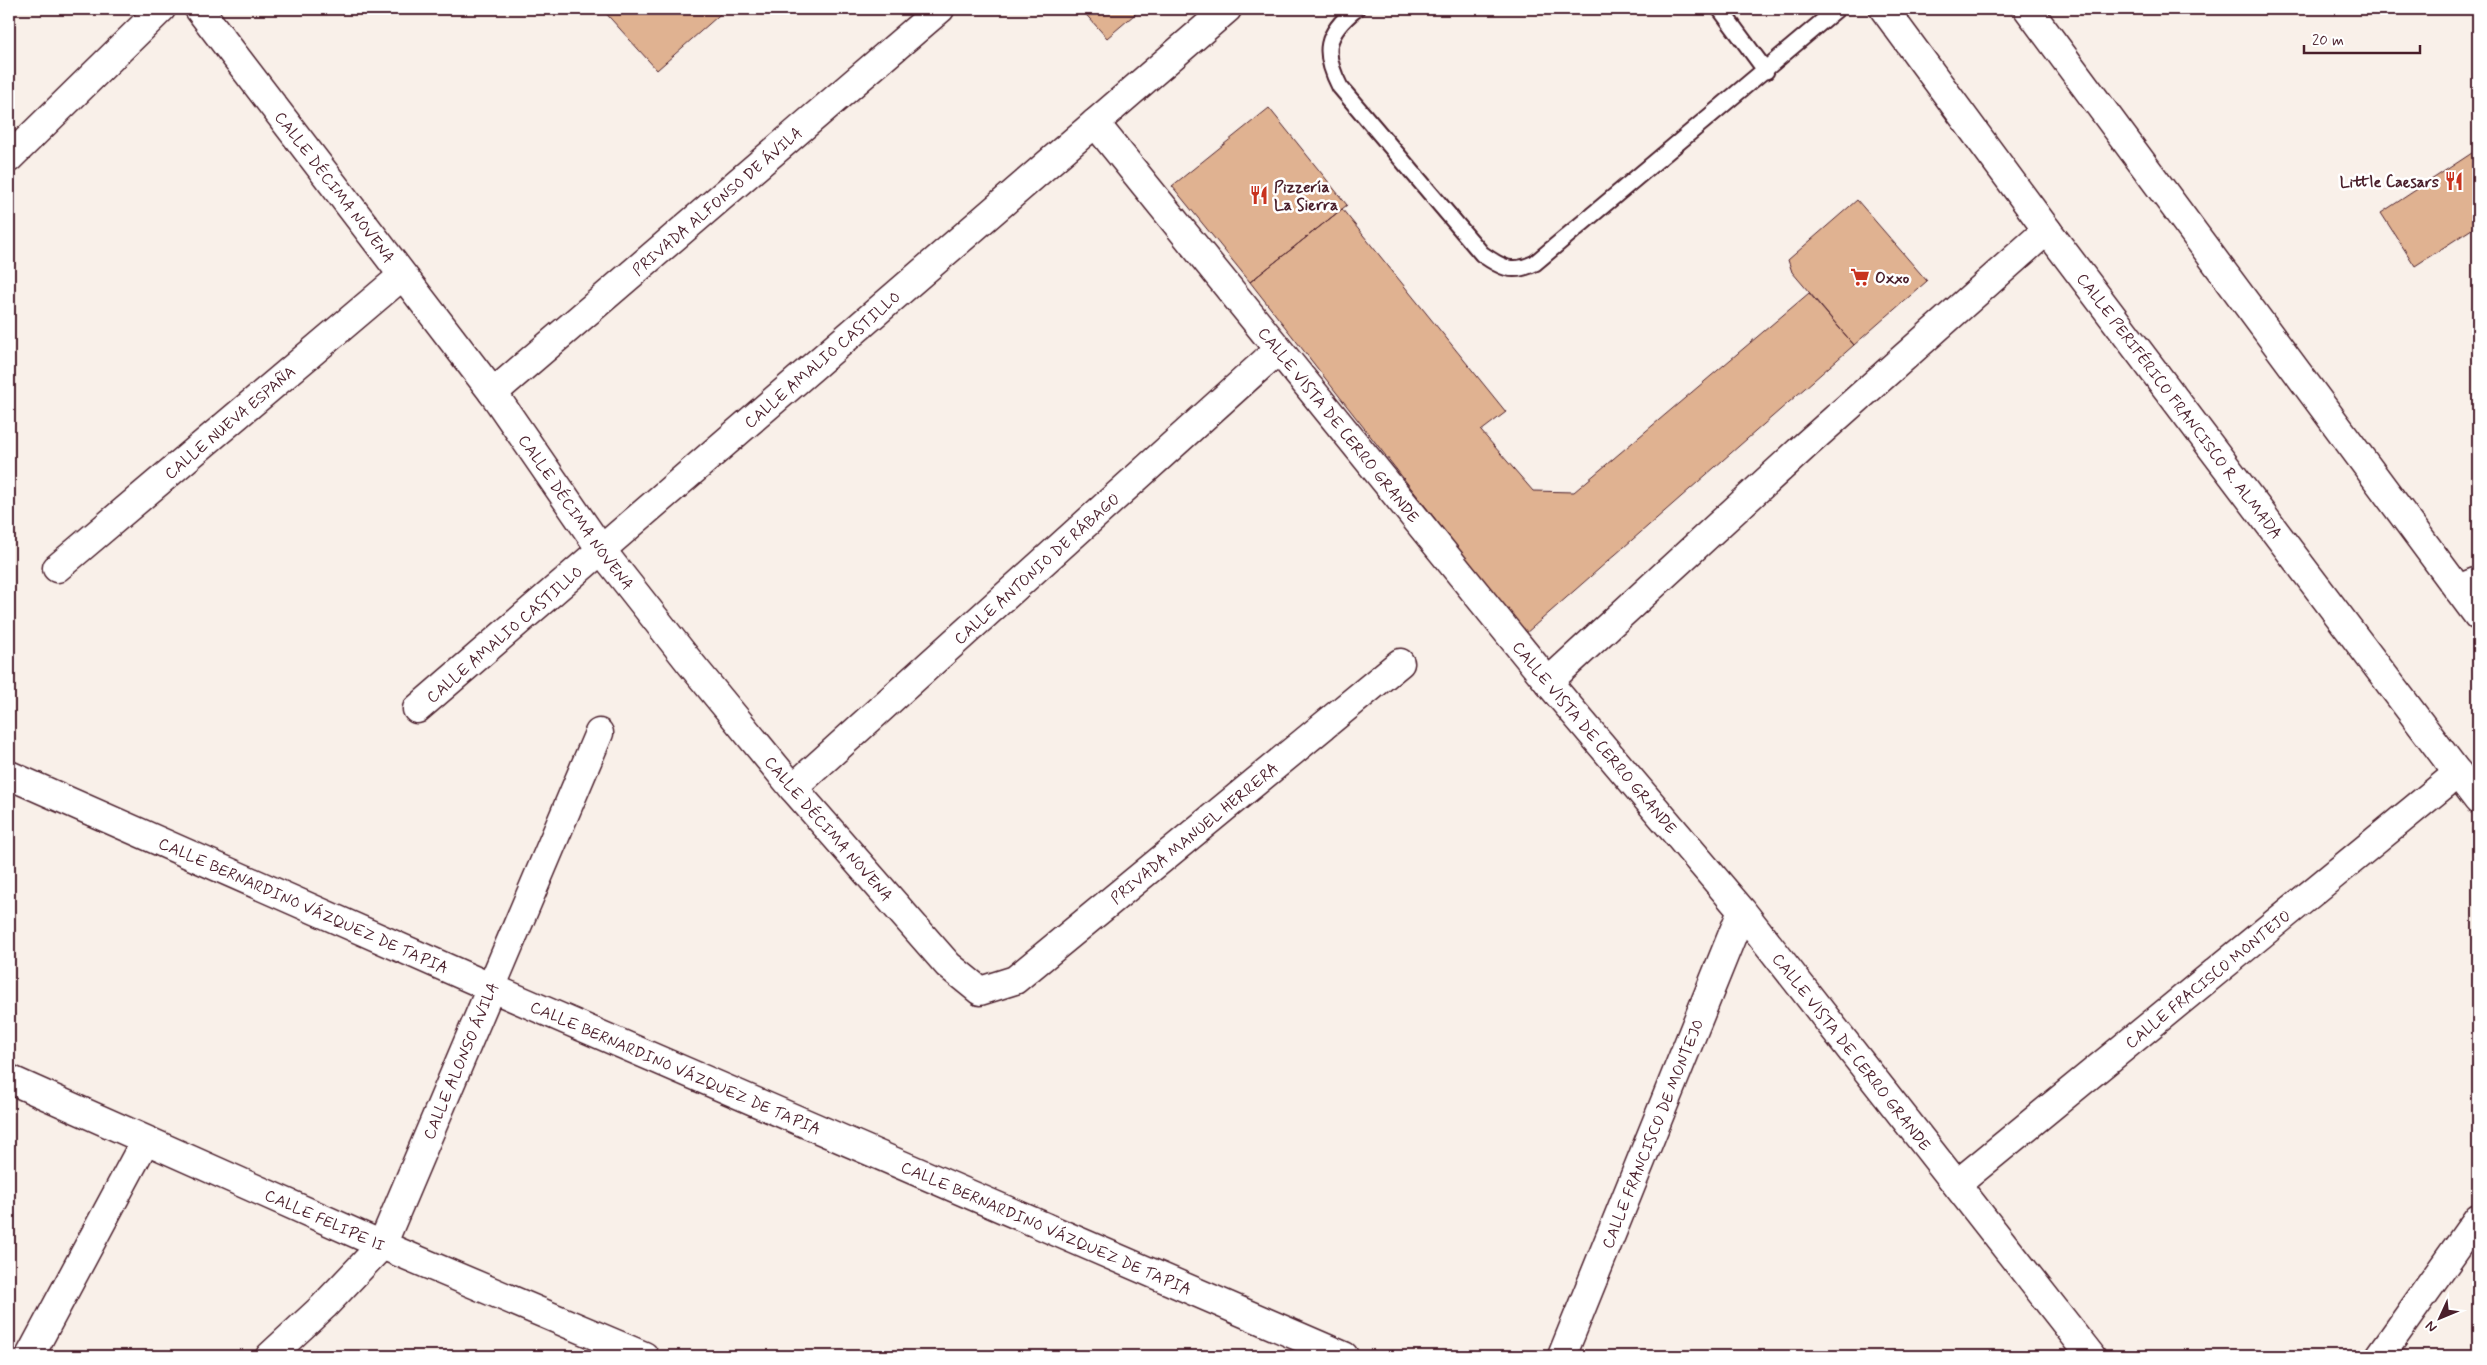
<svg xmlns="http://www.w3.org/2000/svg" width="2487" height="1365" viewBox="0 0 2487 1365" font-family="Mynerve,sans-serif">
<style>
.building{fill:#e0b291;stroke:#4a1f2b}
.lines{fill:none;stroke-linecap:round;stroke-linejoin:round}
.lane-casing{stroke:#4a1f2b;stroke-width:19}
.street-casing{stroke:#4a1f2b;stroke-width:31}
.secondary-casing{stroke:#4a1f2b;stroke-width:31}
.highway-casing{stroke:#4a1f2b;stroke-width:31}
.lane{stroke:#fff;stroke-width:15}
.street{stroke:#fff;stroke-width:28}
.secondary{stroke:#fff;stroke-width:28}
.highway{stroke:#fff;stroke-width:28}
.labels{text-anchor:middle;stroke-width:5;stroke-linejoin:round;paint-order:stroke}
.poi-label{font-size:16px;font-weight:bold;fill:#4a1f2b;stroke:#fff;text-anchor:start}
.street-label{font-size:16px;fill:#4a1f2b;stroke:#fff}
</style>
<rect width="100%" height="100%" fill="#f9f0e9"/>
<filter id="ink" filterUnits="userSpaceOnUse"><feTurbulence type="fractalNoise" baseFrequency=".02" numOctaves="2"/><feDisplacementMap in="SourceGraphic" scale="10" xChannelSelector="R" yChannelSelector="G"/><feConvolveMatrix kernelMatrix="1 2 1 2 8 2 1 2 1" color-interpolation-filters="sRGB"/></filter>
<g filter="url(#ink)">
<path class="building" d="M602 9H726L657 70Z
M1081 9H1141L1107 38Z
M1269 108 1347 205 1250 282 1172 186Z
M2478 149V225L2415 266 2381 213Z
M1857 200 1927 281 1854 345 1792 272 1788 260Z
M1342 209 1506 412 1481 431 1533 491 1574 492 1809 293 1854 345 1525 634 1250 282Z"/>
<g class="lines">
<g class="lane-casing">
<path id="lane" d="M1356 9C1325 34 1322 52 1340 87L1482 254C1502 268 1512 274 1535 263L1837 9
M1720 9 1766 71"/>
</g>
<g class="street-casing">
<g id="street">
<path id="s1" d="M199 9 493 393 602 551 691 664 793 788 948 965 980 991 1015 980 1400 663"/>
<path id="s2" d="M1095 123 1548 682 1742 911 2091 1356"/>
<path id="s3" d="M493 393 940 9"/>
<path id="s4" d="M57 568 402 276"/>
<path d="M2458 589 2478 581"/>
<path d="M1548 682 1808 443 2047 230"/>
<path id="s5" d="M417 709 1227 9"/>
<path id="s6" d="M9 775 492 988 1344 1356"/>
<path id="s7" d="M793 788 1278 350"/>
<path id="s8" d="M9 1079 382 1245 644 1356"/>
<path id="s9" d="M1957 1184 2458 773"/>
<path d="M30 1356 145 1141"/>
<path id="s10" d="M270 1356 324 1306 382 1245 599 733"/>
<path id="s11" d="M1562 1356 1742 911"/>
<path d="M2380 1356 2478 1218"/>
</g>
</g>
<g class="secondary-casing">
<path id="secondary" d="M9 158 161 9"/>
</g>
<g class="highway-casing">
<g id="highway">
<path id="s12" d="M1884 9 2047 230 2478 800"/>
<path d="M2028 9 2478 616"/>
</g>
</g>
<use href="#lane" class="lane"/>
<use href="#street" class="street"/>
<use href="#secondary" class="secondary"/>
<use href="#highway" class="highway"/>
</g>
</g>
<defs>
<g id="restaurant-bare" transform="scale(1.5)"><path d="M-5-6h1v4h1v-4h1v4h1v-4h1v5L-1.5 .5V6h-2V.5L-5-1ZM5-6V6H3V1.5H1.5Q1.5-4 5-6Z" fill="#c8321e" stroke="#fff" stroke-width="2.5" paint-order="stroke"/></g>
<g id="supermarket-bare" transform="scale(1.5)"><path d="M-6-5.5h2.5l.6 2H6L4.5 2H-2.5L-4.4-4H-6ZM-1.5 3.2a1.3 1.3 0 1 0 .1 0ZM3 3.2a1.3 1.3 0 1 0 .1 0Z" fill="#c8321e" stroke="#fff" stroke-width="2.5" paint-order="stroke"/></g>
</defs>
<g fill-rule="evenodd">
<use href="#restaurant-bare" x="2454" y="181"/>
<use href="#restaurant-bare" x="1259" y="195"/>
<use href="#supermarket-bare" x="1860" y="277"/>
</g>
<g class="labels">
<g class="poi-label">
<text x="2439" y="187" text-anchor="end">Little Caesars</text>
<text x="1274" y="192">Pizzería<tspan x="1274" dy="18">La Sierra</tspan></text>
<text x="1875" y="283">Oxxo</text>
</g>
<g class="street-label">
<text dy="6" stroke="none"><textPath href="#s1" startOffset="224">CALLE DÉCIMA NOVENA</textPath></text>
<text dy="6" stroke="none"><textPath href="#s3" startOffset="295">PRIVADA ALFONSO DE ÁVILA</textPath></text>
<text dy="6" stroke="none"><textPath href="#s5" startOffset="535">CALLE AMALIO CASTILLO</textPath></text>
<text dy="6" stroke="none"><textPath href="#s12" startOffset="495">CALLE PERIFÉRICO FRANCISCO R. ALMADA</textPath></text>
<text dy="6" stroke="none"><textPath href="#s4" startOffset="226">CALLE NUEVA ESPAÑA</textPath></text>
<text dy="6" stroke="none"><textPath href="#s2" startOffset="388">CALLE VISTA DE CERRO GRANDE</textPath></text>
<text dy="6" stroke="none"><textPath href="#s1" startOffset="629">CALLE DÉCIMA NOVENA</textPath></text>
<text dy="6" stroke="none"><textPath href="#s7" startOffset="328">CALLE ANTONIO DE RÁBAGO</textPath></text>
<text dy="6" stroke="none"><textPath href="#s5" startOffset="115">CALLE AMALIO CASTILLO</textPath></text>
<text dy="6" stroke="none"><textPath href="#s2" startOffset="792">CALLE VISTA DE CERRO GRANDE</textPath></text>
<text dy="6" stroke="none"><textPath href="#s1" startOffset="1034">CALLE DÉCIMA NOVENA</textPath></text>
<text dy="6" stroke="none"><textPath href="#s1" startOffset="1525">PRIVADA MANUEL HERRERA</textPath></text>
<text dy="6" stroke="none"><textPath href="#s6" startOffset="322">CALLE BERNARDINO VÁZQUEZ DE TAPIA</textPath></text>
<text dy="6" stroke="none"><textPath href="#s9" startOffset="324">CALLE FRACISCO MONTEJO</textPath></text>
<text dy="6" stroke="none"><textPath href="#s2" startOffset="1198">CALLE VISTA DE CERRO GRANDE</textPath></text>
<text dy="6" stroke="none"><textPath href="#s10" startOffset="358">CALLE ALONSO ÁVILA</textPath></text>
<text dy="6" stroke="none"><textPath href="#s6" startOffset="728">CALLE BERNARDINO VÁZQUEZ DE TAPIA</textPath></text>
<text dy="6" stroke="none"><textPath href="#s11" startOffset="240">CALLE FRANCISCO DE MONTEJO</textPath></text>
<text dy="6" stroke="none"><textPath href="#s8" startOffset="346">CALLE FELIPE II</textPath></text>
<text dy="6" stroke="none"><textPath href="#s6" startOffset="1132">CALLE BERNARDINO VÁZQUEZ DE TAPIA</textPath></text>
</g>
</g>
<rect width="2487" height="1365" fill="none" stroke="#fff" stroke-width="30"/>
<rect x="15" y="15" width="2457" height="1335" fill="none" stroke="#4a1f2b" stroke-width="2" filter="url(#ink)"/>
<g transform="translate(2440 1318) rotate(226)" stroke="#ffffff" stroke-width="4" paint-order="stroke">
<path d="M0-4L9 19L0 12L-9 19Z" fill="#4a1f2b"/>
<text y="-8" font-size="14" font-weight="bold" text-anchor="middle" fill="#4a1f2b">N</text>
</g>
<path d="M2304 45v8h116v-8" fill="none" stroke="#4a1f2b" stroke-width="2.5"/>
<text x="2312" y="45" font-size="15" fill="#4a1f2b" stroke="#ffffff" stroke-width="4" paint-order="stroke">20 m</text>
</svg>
